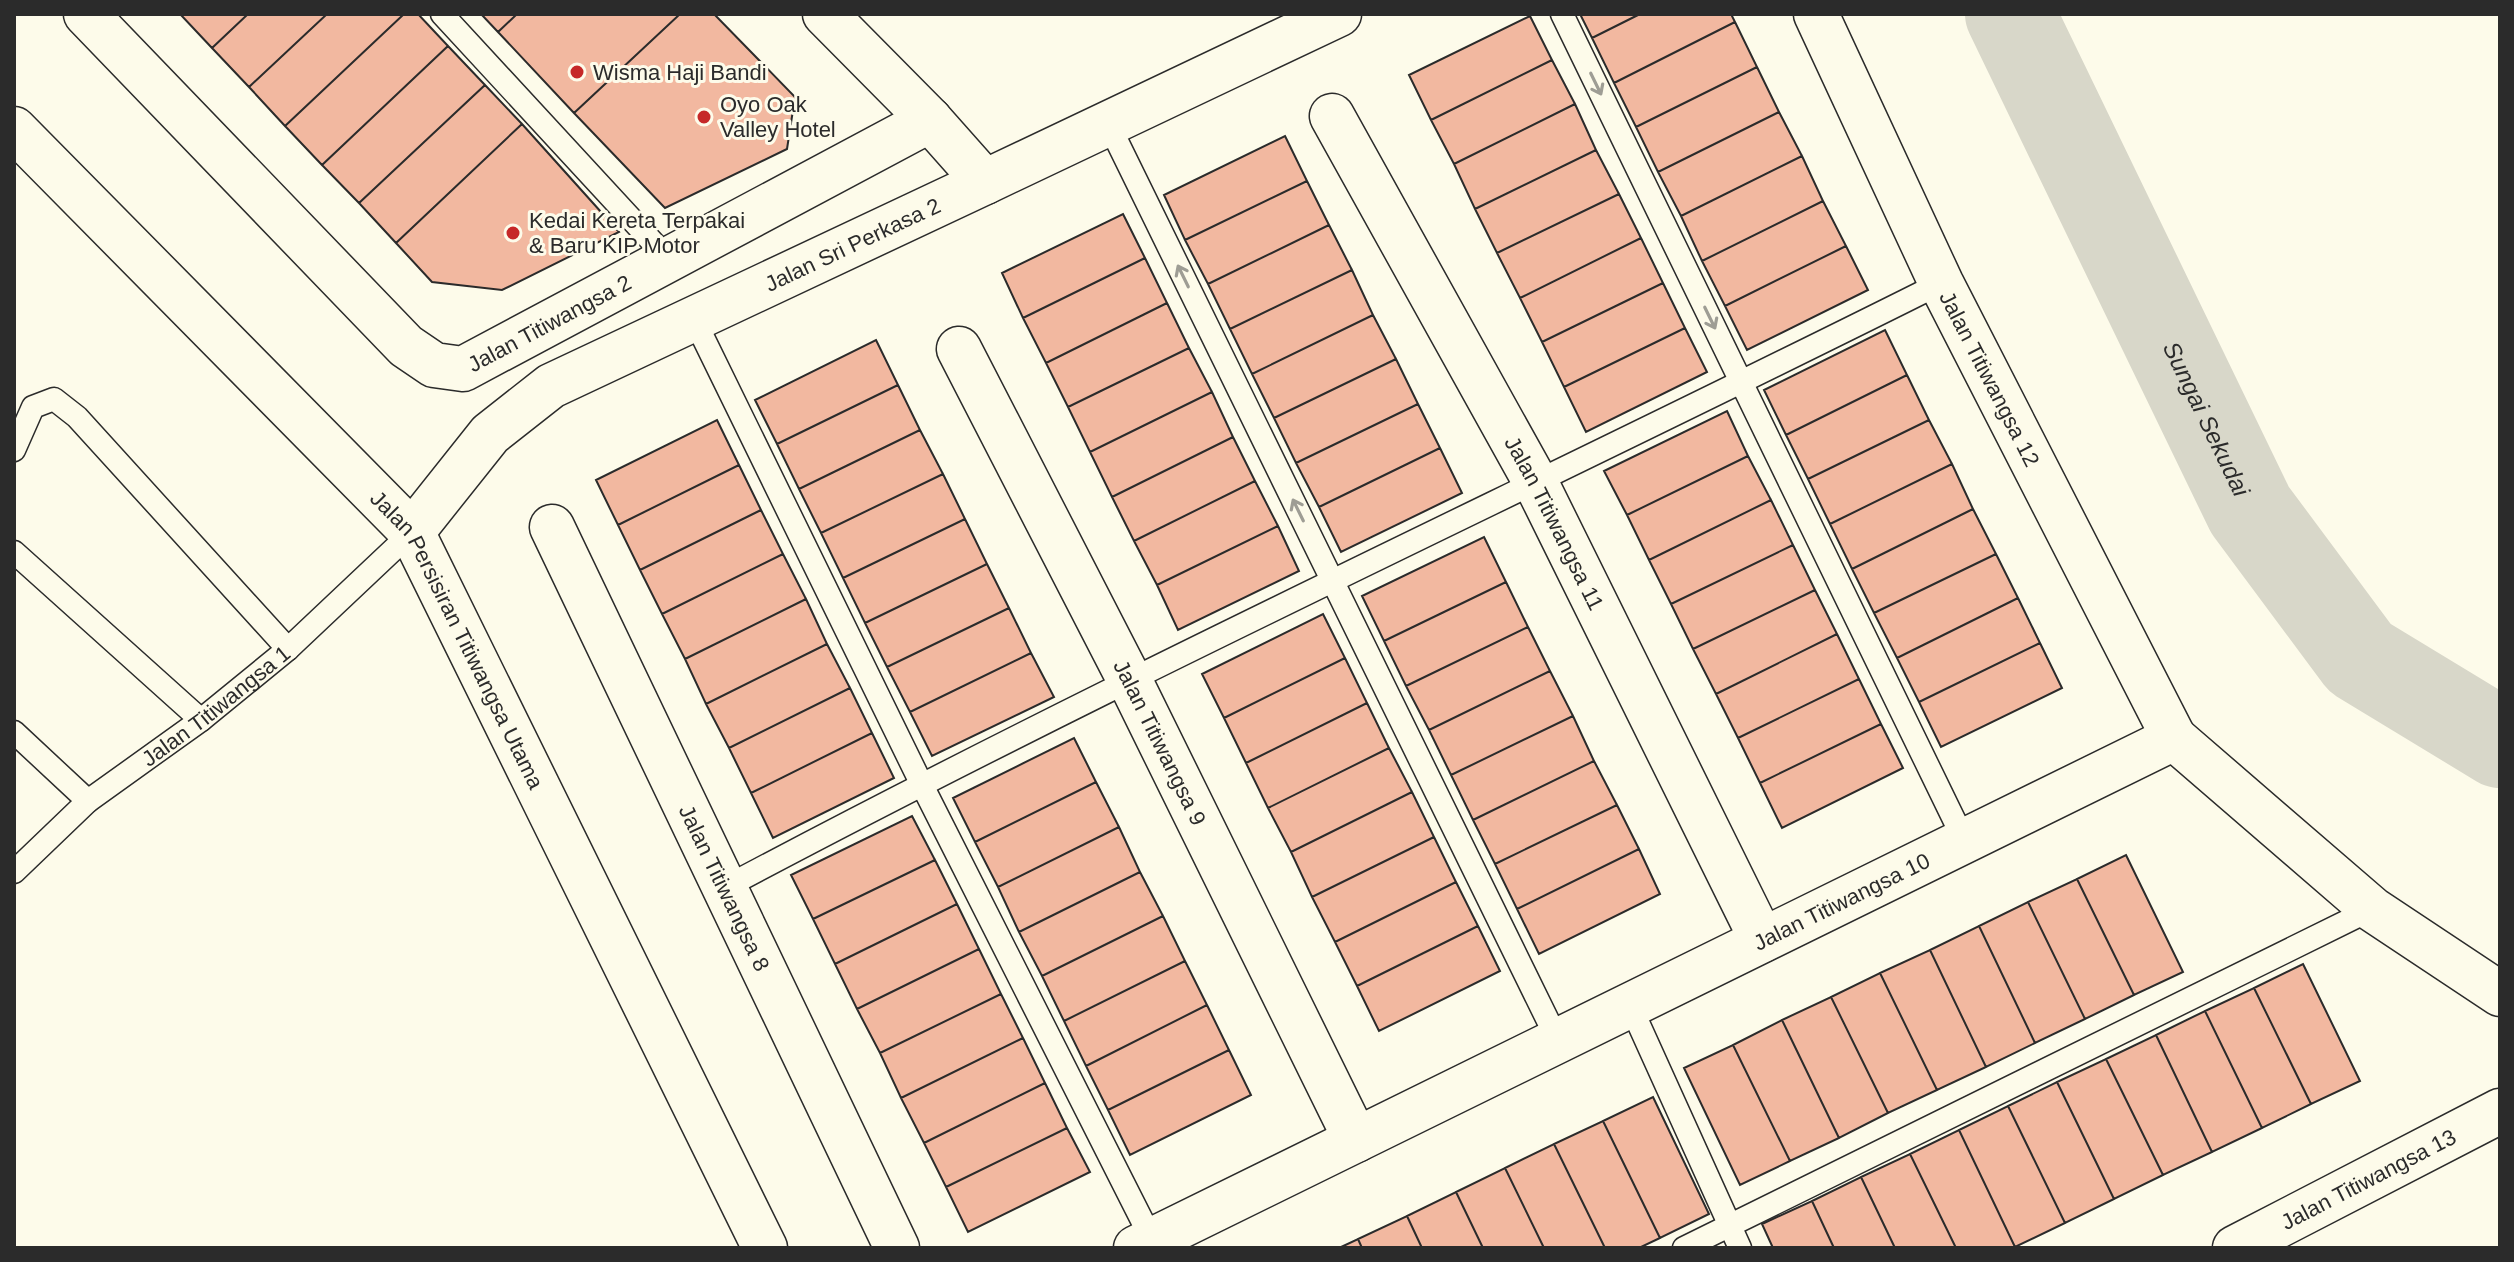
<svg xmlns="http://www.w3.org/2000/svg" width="2514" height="1262" viewBox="0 0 2514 1262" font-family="Helvetica,sans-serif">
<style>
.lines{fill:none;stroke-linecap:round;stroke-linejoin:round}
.river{stroke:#d8d7c9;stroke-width:90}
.building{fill:#f2b8a0;stroke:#2b2b2b;stroke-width:2}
.service-casing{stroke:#2b2b2b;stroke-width:25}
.minor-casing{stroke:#2b2b2b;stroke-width:47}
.tertiary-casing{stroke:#2b2b2b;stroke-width:47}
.service{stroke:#fdfbea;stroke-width:22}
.minor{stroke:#fdfbea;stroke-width:44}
.tertiary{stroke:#fdfbea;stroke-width:44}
.oneway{stroke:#9e9d94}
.poi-dot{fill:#c62828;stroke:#fdfbea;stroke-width:3}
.labels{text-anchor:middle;stroke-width:6;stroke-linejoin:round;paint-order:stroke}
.poi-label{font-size:22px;fill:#2b2b2b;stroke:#fdfbea;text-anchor:start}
.street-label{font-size:22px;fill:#2b2b2b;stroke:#fdfbea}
.water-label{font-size:24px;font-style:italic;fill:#2b2b2b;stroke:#fdfbea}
</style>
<rect width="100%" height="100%" fill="#fdfbea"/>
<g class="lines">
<path class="river" id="s1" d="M2010 14 2250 510 2360 658 2500 743"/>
</g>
<path class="building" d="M180 14H248L212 48Z
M248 14H327L249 87 212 48Z
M327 14H404L285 126 249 87Z
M404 14H418L448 46 322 165 285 126Z
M481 14H517L498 32Z
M517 14H680L574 113 498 32Z
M680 14H714L795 97 787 149 665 208 574 113Z
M1580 14H1640L1592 38Z
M1640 14H1731L1735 22 1614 83 1592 38Z
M1530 16 1552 60 1431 120 1409 75Z
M1735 22 1757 67 1636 127 1614 83Z
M448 46 485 85 359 203 322 165Z
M1552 60 1575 104 1454 164 1431 120Z
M1757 67 1779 112 1658 172 1636 127Z
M485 85 522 124 396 243 359 203Z
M1575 104 1596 150 1475 209 1454 164Z
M1779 112 1802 156 1681 216 1658 172Z
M522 124 619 232 502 290 432 282 396 243Z
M1285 136 1307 181 1185 240 1164 195Z
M1596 150 1619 194 1497 253 1475 209Z
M1802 156 1823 201 1702 261 1681 216Z
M1307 181 1329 225 1208 284 1185 240Z
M1619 194 1641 238 1520 298 1497 253Z
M1823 201 1846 246 1725 306 1702 261Z
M1123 214 1145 258 1023 318 1002 273Z
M1329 225 1352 270 1230 329 1208 284Z
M1641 238 1663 283 1542 342 1520 298Z
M1846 246 1868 290 1747 350 1725 306Z
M1145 258 1167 303 1046 363 1023 318Z
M1352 270 1373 315 1252 374 1230 329Z
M1663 283 1685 328 1564 387 1542 342Z
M1167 303 1189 348 1068 407 1046 363Z
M1373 315 1396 359 1274 418 1252 374Z
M1685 328 1707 372 1586 432 1564 387Z
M1885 330 1907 375 1786 435 1764 390Z
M876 340 898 385 777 444 755 400Z
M1189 348 1212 392 1090 452 1068 407Z
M1396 359 1418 404 1296 463 1274 418Z
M1907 375 1929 420 1808 479 1786 435Z
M898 385 920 430 799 489 777 444Z
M1212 392 1233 437 1112 497 1090 452Z
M1418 404 1440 448 1319 507 1296 463Z
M1727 411 1748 456 1627 515 1604 471Z
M717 420 739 465 618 525 596 480Z
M1929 420 1952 464 1830 524 1808 479Z
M920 430 943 474 821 533 799 489Z
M1233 437 1255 481 1134 541 1112 497Z
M1440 448 1462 493 1341 552 1319 507Z
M1748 456 1771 500 1649 560 1627 515Z
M1952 464 1973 509 1852 569 1830 524Z
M739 465 761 510 640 570 618 525Z
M943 474 965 519 843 578 821 533Z
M1255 481 1278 526 1157 585 1134 541Z
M1771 500 1793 545 1671 604 1649 560Z
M1973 509 1996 554 1874 613 1852 569Z
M761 510 783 554 662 614 640 570Z
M965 519 987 564 865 623 843 578Z
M1278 526 1299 571 1178 630 1157 585Z
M1484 537 1506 582 1384 641 1362 596Z
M1793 545 1815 590 1693 649 1671 604Z
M783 554 806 599 685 659 662 614Z
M1996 554 2018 598 1897 658 1874 613Z
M987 564 1009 608 887 667 865 623Z
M1506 582 1528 627 1406 686 1384 641Z
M1815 590 1837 634 1716 694 1693 649Z
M2018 598 2040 643 1919 702 1897 658Z
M806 599 827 644 706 704 685 659Z
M1009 608 1031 653 910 712 887 667Z
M1323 614 1345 658 1224 718 1202 674Z
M1528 627 1550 671 1429 730 1406 686Z
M1837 634 1859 679 1738 738 1716 694Z
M2040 643 2062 688 1941 747 1919 702Z
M827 644 850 688 729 748 706 704Z
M1031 653 1054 697 932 756 910 712Z
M1345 658 1367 703 1246 763 1224 718Z
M1550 671 1573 716 1451 775 1429 730Z
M1859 679 1881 724 1760 783 1738 738Z
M850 688 872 733 751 793 729 748Z
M1367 703 1389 748 1268 808 1246 763Z
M1573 716 1594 761 1473 820 1451 775Z
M1881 724 1903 768 1782 828 1760 783Z
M872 733 894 778 773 838 751 793Z
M1074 738 1096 782 975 842 953 798Z
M1389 748 1412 792 1291 852 1268 808Z
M1594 761 1617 805 1495 864 1473 820Z
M1096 782 1119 827 998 887 975 842Z
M1412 792 1434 837 1312 897 1291 852Z
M1617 805 1639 849 1517 909 1495 864Z
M912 816 935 860 813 919 791 875Z
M1119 827 1140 872 1019 932 998 887Z
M1434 837 1456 882 1335 942 1312 897Z
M1639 849 1660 894 1539 954 1517 909Z
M2126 855 2183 972 2134 995 2077 879Z
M935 860 957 904 835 964 813 919Z
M1140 872 1163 916 1042 976 1019 932Z
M2077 879 2134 995 2085 1019 2028 902Z
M1456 882 1478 926 1357 986 1335 942Z
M2028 902 2085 1019 2035 1043 1979 926Z
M957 904 979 949 857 1009 835 964Z
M1163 916 1185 961 1064 1021 1042 976Z
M1478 926 1500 971 1379 1031 1357 986Z
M1979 926 2035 1043 1986 1067 1930 950Z
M979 949 1001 994 880 1053 857 1009Z
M1930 950 1986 1067 1937 1090 1880 973Z
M1185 961 1207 1005 1086 1066 1064 1021Z
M2303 964 2360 1081 2311 1104 2254 988Z
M1880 973 1937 1090 1888 1113 1831 997Z
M2254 988 2311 1104 2262 1128 2205 1011Z
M1001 994 1023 1038 901 1098 880 1053Z
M1831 997 1888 1113 1839 1138 1782 1020Z
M1207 1005 1229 1050 1108 1110 1086 1066Z
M2205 1011 2262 1128 2212 1152 2156 1035Z
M1782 1020 1839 1138 1790 1161 1733 1045Z
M2156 1035 2212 1152 2163 1175 2106 1059Z
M1023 1038 1045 1083 924 1143 901 1098Z
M1733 1045 1790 1161 1740 1185 1684 1068Z
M1229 1050 1251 1095 1130 1155 1108 1110Z
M2106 1059 2163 1175 2114 1199 2057 1082Z
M2057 1082 2114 1199 2065 1223 2008 1106Z
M1045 1083 1067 1128 946 1187 924 1143Z
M1653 1097 1709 1214 1660 1238 1603 1121Z
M2008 1106 2065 1223 2015 1247 1959 1130Z
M1603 1121 1660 1238 1639 1248H1605L1554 1144Z
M1067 1128 1090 1172 968 1232 946 1187Z
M1959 1130 2015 1247 1956 1248 1910 1154Z
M1554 1144 1605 1248H1544L1505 1168Z
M1910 1154 1956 1248H1895L1861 1177Z
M1505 1168 1544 1248H1483L1456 1192Z
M1861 1177 1895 1248H1834L1812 1201Z
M1456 1192 1483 1248H1422L1407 1216Z
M1812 1201 1834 1248H1773L1762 1224Z
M1407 1216 1422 1248H1362L1358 1239Z
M1358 1239 1362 1248H1339Z"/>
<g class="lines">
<g class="service-casing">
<g id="service">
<path d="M442 14 670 261"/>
<path d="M1562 14 1964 840"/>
<path d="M1108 123 1557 1039"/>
<path d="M694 319 921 783 1152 1240"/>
<path d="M14 450 33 407 54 399 77 417 288 649"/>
<path d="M14 552 201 720"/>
<path d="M14 732 88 801"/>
<path id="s2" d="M14 872 88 801 201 720 288 649 412 532"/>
<path d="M724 888C1124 675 1536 486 1941 283"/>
<path d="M1630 1005 1740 1248"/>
<path d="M1684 1248 2372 909"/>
</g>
</g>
<g class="minor-casing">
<g id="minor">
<path id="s3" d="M86 14 406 346 434 365 463 369 930 120"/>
<path id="s4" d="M1816 14 1941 283 2174 738"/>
<path id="s5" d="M1332 116 1536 483 1762 940"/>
<path id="s6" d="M14 129 412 532 765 1248"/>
<path id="s7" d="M959 349 1129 679 1356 1140"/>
<path id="s8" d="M552 527 897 1248"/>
<path id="s9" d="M412 532 490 434 551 386 985 182"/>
<path id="s10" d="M1136 1248 2174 738 2372 909 2500 994"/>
<path id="s11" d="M2235 1248 2500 1111"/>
</g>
</g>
<g class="tertiary-casing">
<path id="tertiary" d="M825 14 930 120 985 182 1339 14"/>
</g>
<use href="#service" class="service"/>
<use href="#minor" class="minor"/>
<use href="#tertiary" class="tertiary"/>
</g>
<defs><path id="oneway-shaft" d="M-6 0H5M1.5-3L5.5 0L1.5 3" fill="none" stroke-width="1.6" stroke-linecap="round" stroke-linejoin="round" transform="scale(2)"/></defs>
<g class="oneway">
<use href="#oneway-shaft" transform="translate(1596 84) rotate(64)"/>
<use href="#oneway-shaft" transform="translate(1183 276) rotate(-116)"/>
<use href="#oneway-shaft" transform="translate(1710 318) rotate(64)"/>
<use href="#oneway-shaft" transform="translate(1298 510) rotate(-116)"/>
</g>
<g class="poi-dot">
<circle cx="577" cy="72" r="8"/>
<circle cx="704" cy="117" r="8"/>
<circle cx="513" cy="233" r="8"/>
</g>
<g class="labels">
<g class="poi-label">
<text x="593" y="80">Wisma Haji Bandi</text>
<text x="720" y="112">Oyo Oak<tspan x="720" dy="25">Valley Hotel</tspan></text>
<text x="529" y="228">Kedai Kereta Terpakai<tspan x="529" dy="25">&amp; Baru KIP Motor</tspan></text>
</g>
<g class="street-label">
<text dy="8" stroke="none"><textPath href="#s9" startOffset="536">Jalan Sri Perkasa 2</textPath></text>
<text dy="8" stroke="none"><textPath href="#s3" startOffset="622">Jalan Titiwangsa 2</textPath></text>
<text dy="8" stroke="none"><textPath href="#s4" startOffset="404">Jalan Titiwangsa 12</textPath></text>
<text dy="8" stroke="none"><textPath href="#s5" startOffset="464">Jalan Titiwangsa 11</textPath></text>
<text dy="8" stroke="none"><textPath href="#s6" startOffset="682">Jalan Persisiran Titiwangsa Utama</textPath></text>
<text dy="8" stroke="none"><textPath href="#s2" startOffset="262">Jalan Titiwangsa 1</textPath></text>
<text dy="8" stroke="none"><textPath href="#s7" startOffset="442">Jalan Titiwangsa 9</textPath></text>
<text dy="8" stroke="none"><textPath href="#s8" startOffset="400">Jalan Titiwangsa 8</textPath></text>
<text dy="8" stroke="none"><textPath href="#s10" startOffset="786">Jalan Titiwangsa 10</textPath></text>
<text dy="8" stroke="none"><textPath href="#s11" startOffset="150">Jalan Titiwangsa 13</textPath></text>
</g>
<g class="water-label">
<text dy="8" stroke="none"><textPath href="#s1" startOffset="450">Sungai Sekudai</textPath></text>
</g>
</g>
<rect width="2514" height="1262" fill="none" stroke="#2b2b2b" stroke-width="32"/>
</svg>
